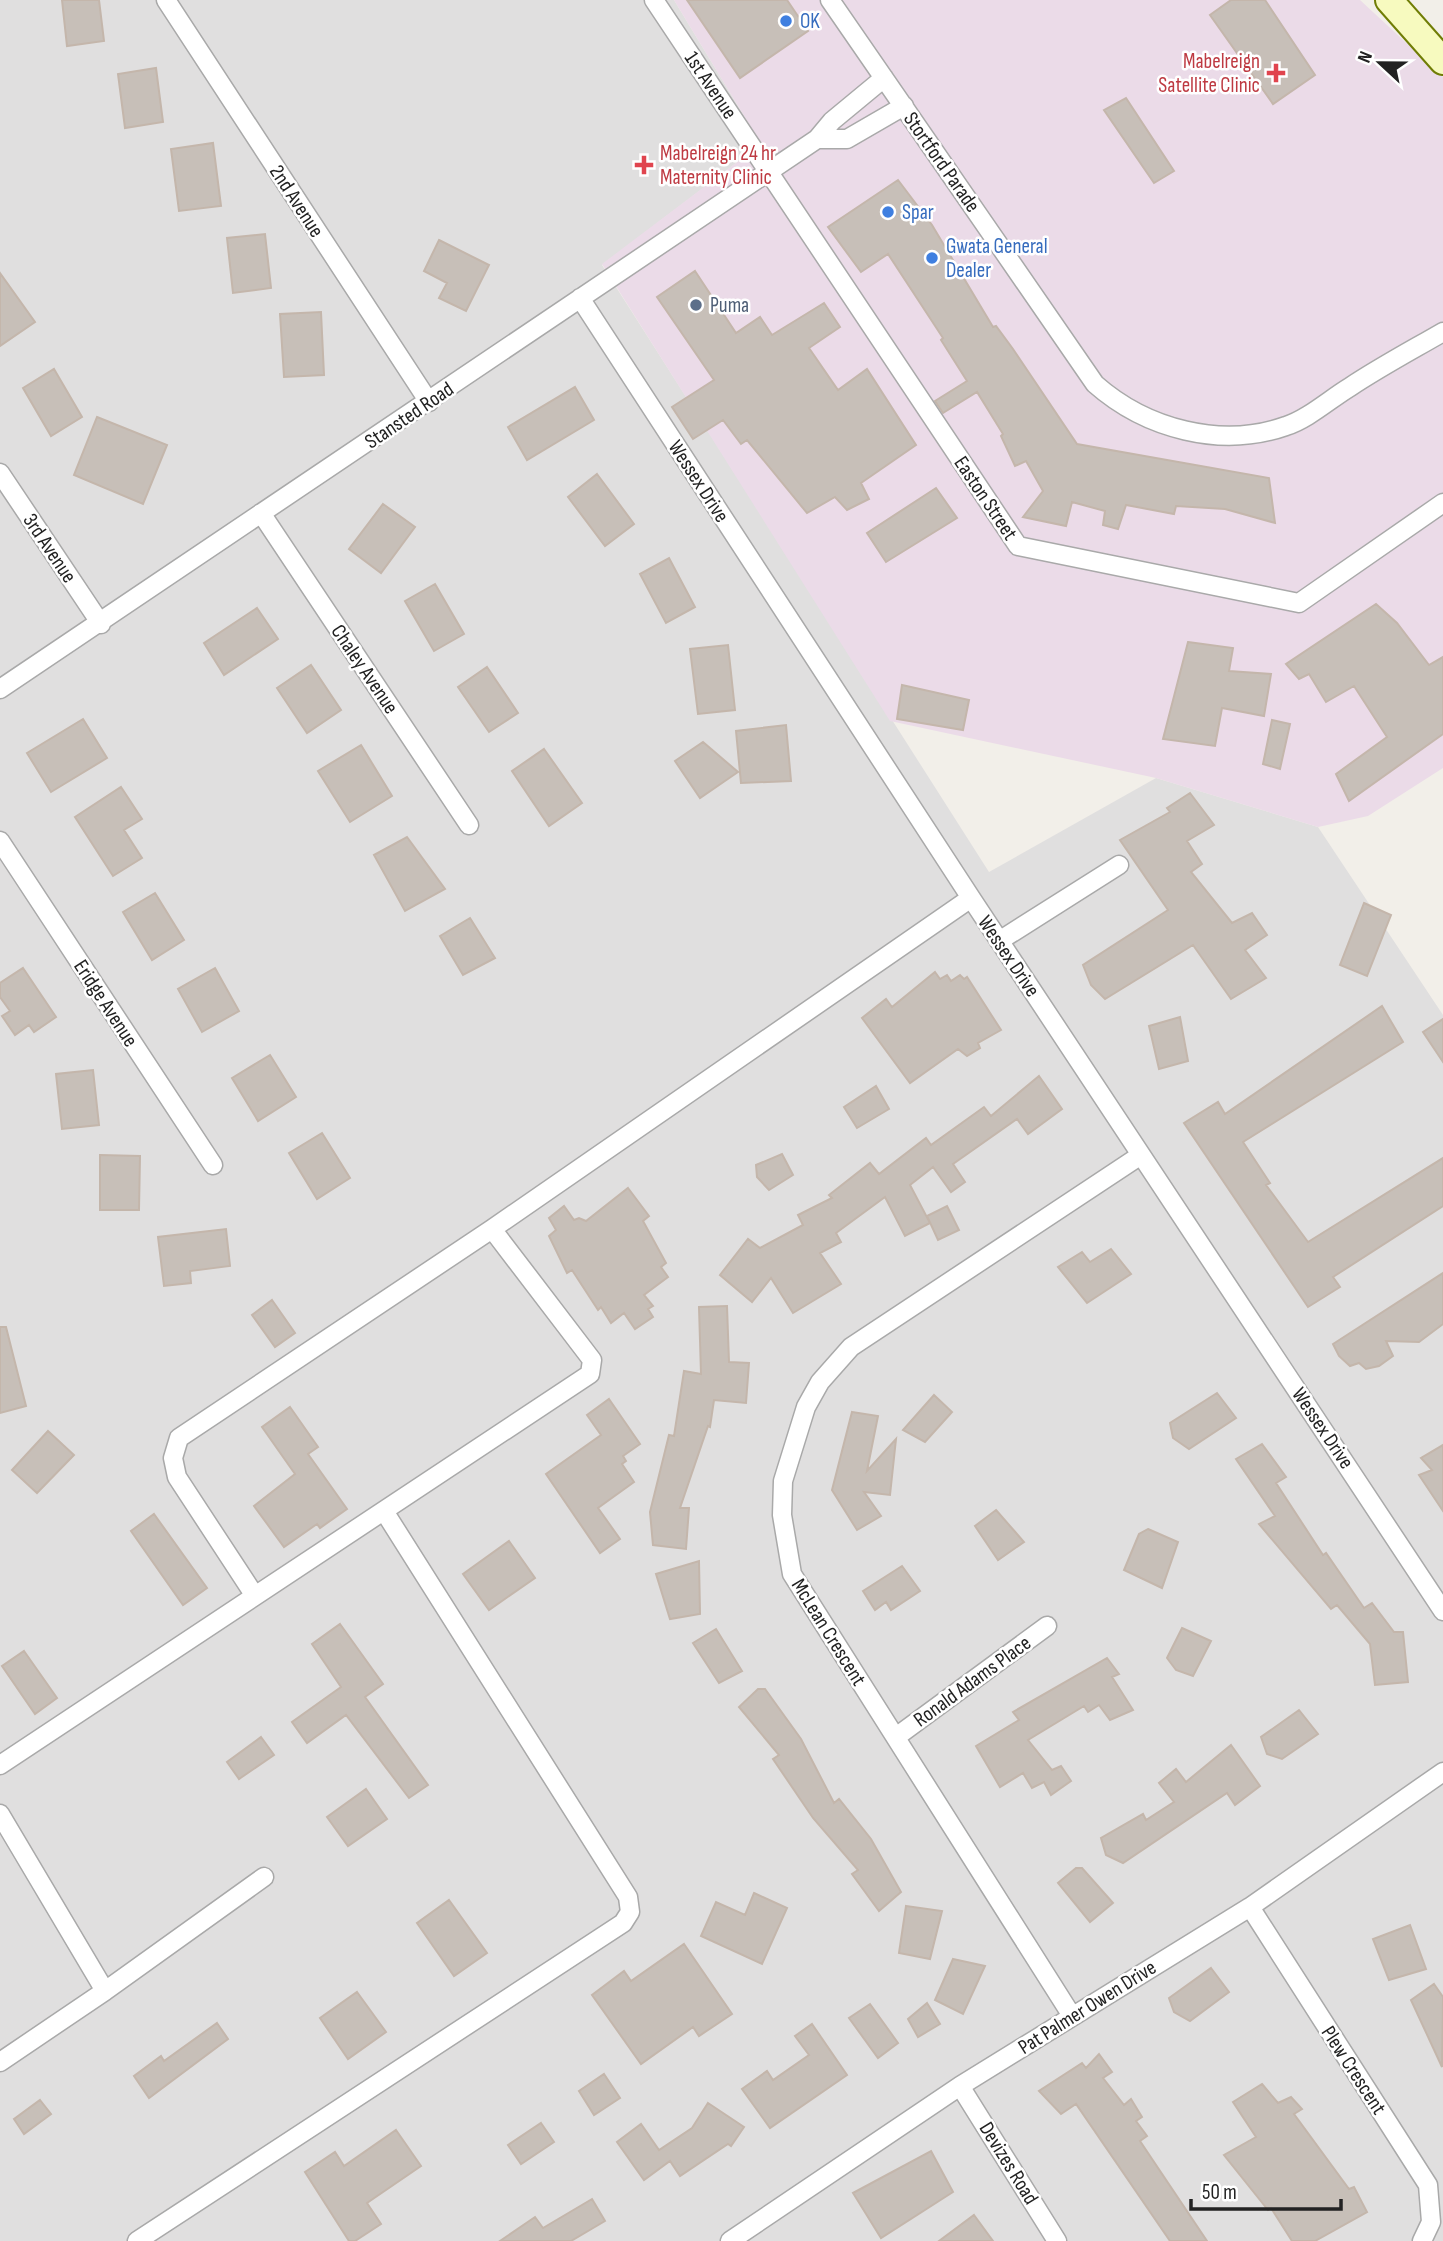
<svg xmlns="http://www.w3.org/2000/svg" width="1443" height="2241" viewBox="0 0 1443 2241" font-family="'Sofia Sans Condensed',sans-serif">
<style>
.residential{fill:#e0dfdf}
.industrial{fill:#ebdbe8}
.building{fill:#c7bfb8;stroke:#c4b6ab;stroke-width:2}
.lines{fill:none;stroke-linecap:round;stroke-linejoin:round}
.street-casing{stroke:#a9a9a9;stroke-width:21}
.secondary-casing{stroke:#707d05;stroke-width:30}
.street{stroke:#fff;stroke-width:18}
.secondary{stroke:#f7fabf;stroke-width:26}
.shop-dot{fill:#3f7fe0;stroke:#fff;stroke-width:2.5}
.health-dot{fill:#e0444e;stroke:#fff;stroke-width:2.5}
.service-dot{fill:#5c6f8a;stroke:#fff;stroke-width:2.5}
.labels{text-anchor:middle;stroke-width:5;stroke-linejoin:round;paint-order:stroke}
.shop-label{font-size:21px;fill:#366cbe;stroke:#fff;text-anchor:start}
.health-label{font-size:21px;fill:#be3a42;stroke:#fff;text-anchor:end}
.street-label{font-size:21px;fill:#222;stroke:#fff}
.service-label{font-size:21px;fill:#4e5e75;stroke:#fff;text-anchor:start}
</style>
<rect width="100%" height="100%" fill="#f2efe9"/>
<path class="residential" d="M0 0H674L761 144 602 265 989 872 1156 778 1318 827 1443 1015V2241H0Z"/>
<path class="industrial" d="M674 0H1360L1443 77V768L1368 816 1318 827 1156 778 890 721 602 264 761 144Z"/>
<path class="building" d="M62 0H99L104 41 67 46Z
M687 0H787L808 31 740 78Z
M1231 0H1265L1315 75 1273 104 1210 15Z
M156 68 163 122 125 128 118 74Z
M1126 98 1174 171 1154 183 1104 110Z
M213 143 221 206 179 211 171 149Z
M898 180 932 225 993 327 996 326 1013 349 1077 444 1269 478 1275 523 1225 509 1176 506 1174 514 1126 505 1118 529 1103 525 1105 511 1072 502 1066 526 1023 517 1043 491 1026 461 1015 466 1001 436 1003 434 977 392 943 413 935 401 967 381 941 340 943 338 888 254 861 272 828 227Z
M265 234 271 288 233 293 227 238Z
M439 240 489 265 466 311 439 298 447 283 424 271Z
M695 271 736 333 760 317 772 335 824 303 840 327 809 348 838 390 867 369 916 445 861 483 869 499 847 510 835 497 807 513 747 440 741 444 723 420 693 439 672 407 714 380 657 297Z
M0 273 35 322 0 346Z
M321 312 324 375 284 377 280 314Z
M54 369 82 417 51 436 23 388Z
M575 387 594 420 527 460 508 427Z
M97 417 167 445 143 504 74 475Z
M597 474 634 524 605 546 568 497Z
M936 488 957 518 886 562 867 533Z
M383 504 415 527 381 573 349 549Z
M669 558 695 607 666 623 640 574Z
M435 584 464 634 434 651 405 601Z
M1376 604 1397 623 1429 665 1443 657V734L1349 801 1336 774 1387 737 1354 686 1326 702 1309 674 1299 679 1286 664Z
M257 608 278 639 224 675 204 643Z
M1188 642 1233 648 1229 671 1271 674 1264 716 1222 708 1215 746 1163 739Z
M728 645 735 710 698 714 690 649Z
M311 665 341 710 307 733 277 688Z
M487 667 518 713 489 732 458 687Z
M902 685 969 700 963 730 897 719Z
M83 719 107 758 51 792 27 753Z
M1272 720 1290 724 1280 769 1263 764Z
M786 725 791 781 741 783 736 731Z
M703 742 738 772 700 798 675 761Z
M361 745 392 796 350 822 318 771Z
M544 749 582 803 549 826 512 771Z
M121 787 142 819 124 830 142 858 113 876 75 817Z
M1190 793 1214 825 1187 841 1202 864 1191 872 1232 923 1252 913 1267 935 1245 950 1266 978 1231 999 1193 945 1105 999 1091 985 1083 965 1168 910 1120 840 1170 812 1167 808Z
M407 837 445 889 405 911 374 855Z
M155 893 184 940 152 960 123 912Z
M1364 903 1391 915 1367 976 1340 965Z
M470 918 495 958 463 975 440 936Z
M23 968 56 1017 34 1032 29 1025 15 1035 2 1016 10 1011 0 997V983Z
M215 968 239 1011 202 1032 178 989Z
M935 972 940 979 947 975 951 981 960 975 964 979 967 977 1001 1030 978 1043 980 1048 967 1056 958 1049 910 1083 862 1018 886 999 892 1007Z
M1382 1006 1403 1042 1243 1142 1270 1183 1266 1185 1308 1242 1443 1158V1206L1333 1277 1340 1287 1308 1307 1184 1123 1218 1102 1225 1114Z
M1180 1017 1188 1061 1159 1069 1149 1026Z
M1443 1019V1062L1423 1032Z
M270 1055 296 1097 258 1121 232 1078Z
M93 1070 99 1125 62 1129 56 1074Z
M1039 1076 1062 1109 1028 1134 1017 1119 953 1164 965 1182 951 1192 933 1167 910 1185 930 1223 905 1236 885 1197 836 1233 841 1242 820 1253 841 1284 793 1313 771 1278 752 1302 720 1275 748 1239 760 1248 803 1225 798 1215 832 1198 829 1195 870 1163 879 1174 926 1138 931 1145 984 1107 991 1116Z
M876 1086 889 1109 857 1128 844 1107Z
M322 1133 350 1178 317 1199 289 1153Z
M782 1154 793 1175 769 1190 757 1177 756 1165Z
M100 1155 140 1156 139 1210H100Z
M628 1188 649 1216 643 1221 666 1263 661 1267 668 1277 644 1295 653 1306 648 1309 653 1317 635 1329 624 1313 611 1323 601 1307 598 1310 572 1270 567 1273 549 1236 556 1230 549 1218 564 1206 574 1220 579 1218 586 1221Z
M947 1206 959 1230 938 1240 927 1216Z
M226 1229 230 1266 190 1271 191 1283 164 1286 158 1237Z
M1111 1249 1131 1274 1087 1303 1058 1267 1082 1252 1090 1262Z
M1443 1273V1324L1419 1342 1386 1341 1393 1356 1379 1366 1366 1369 1359 1363 1350 1366 1339 1356 1333 1344Z
M272 1300 295 1333 275 1347 252 1315Z
M727 1306 729 1362 749 1363 746 1403 714 1400 710 1427 708 1426 680 1508H689L686 1549 653 1545 650 1512 669 1435 674 1436 684 1371 701 1374 699 1307Z
M0 1327H6L26 1406 0 1413Z
M1217 1393 1236 1418 1189 1449 1173 1438 1170 1423Z
M934 1395 952 1412 925 1442 903 1430Z
M609 1399 640 1444 623 1456 626 1461 622 1464 634 1482 598 1508 620 1539 600 1553 546 1474 601 1435 587 1415Z
M290 1407 318 1447 308 1454 347 1509 320 1528 317 1524 284 1547 254 1506 295 1474 262 1427Z
M852 1412 878 1416 867 1471 896 1439 890 1495 864 1492 881 1516 857 1530 832 1490Z
M48 1431 74 1455 37 1493 12 1470Z
M1262 1444 1286 1477 1276 1483 1323 1555 1326 1553 1364 1608 1372 1603 1394 1632H1403L1408 1682 1375 1685 1370 1644 1337 1605 1331 1609 1259 1524 1275 1516 1236 1459Z
M1443 1445V1511L1419 1475 1432 1470 1421 1458Z
M996 1510 1024 1542 998 1560 975 1526Z
M154 1514 207 1588 183 1605 131 1531Z
M1148 1529 1178 1542 1162 1588 1124 1570 1139 1534Z
M509 1541 535 1578 489 1610 463 1574Z
M699 1561 700 1614 670 1619 656 1574Z
M902 1566 920 1591 891 1610 886 1602 875 1610 863 1591Z
M340 1624 383 1684 365 1697 428 1785 409 1798 346 1715 307 1743 292 1722 341 1687 312 1644Z
M1182 1628 1211 1641 1193 1676 1176 1670 1167 1658Z
M716 1629 742 1671 719 1683 693 1643Z
M24 1651 57 1698 35 1714 2 1666Z
M1107 1658 1119 1674 1112 1677 1133 1710 1110 1720 1099 1705 1088 1712 1084 1706 1028 1740 1052 1770 1061 1766 1071 1781 1051 1795 1044 1782 1032 1788 1023 1773 1000 1787 976 1746 1019 1720 1013 1712Z
M758 1689H765L801 1739 834 1803 839 1799 871 1839 901 1892 879 1911 852 1874 858 1870 813 1818 773 1759 779 1755 739 1707Z
M1299 1710 1318 1734 1282 1759 1267 1754 1261 1737Z
M261 1737 274 1755 239 1779 227 1762Z
M1231 1745 1260 1786 1235 1805 1227 1793 1123 1863 1106 1855 1101 1838 1143 1814 1146 1820 1174 1802 1159 1783 1176 1769 1186 1782Z
M366 1789 387 1819 348 1846 327 1817Z
M1076 1868H1082L1113 1903 1090 1922 1058 1883Z
M754 1893 787 1908 762 1964 701 1936 716 1902 745 1915Z
M449 1900 487 1953 454 1976 417 1923Z
M906 1906 942 1911 930 1959 899 1953Z
M1410 1925 1426 1969 1389 1980 1373 1939Z
M684 1944 732 2014 699 2036 693 2027 641 2064 592 1995 624 1971 631 1981Z
M953 1959 985 1966 963 2014 935 2000Z
M1211 1968 1229 1992 1190 2021 1174 2012 1169 1998Z
M1434 1984 1443 1997 1442 2067 1411 2000Z
M357 1992 386 2032 348 2059 320 2018Z
M927 2003 940 2024 918 2037 908 2019Z
M870 2004 898 2043 878 2058 849 2018Z
M217 2023 228 2039 149 2098 134 2076 161 2056 164 2061Z
M812 2024 847 2075 770 2128 742 2089 767 2071 773 2080 809 2055 795 2036Z
M1099 2054 1112 2072 1103 2078 1124 2105 1131 2099 1142 2117 1136 2121 1147 2136 1140 2141 1207 2241H1170L1076 2104 1061 2114 1039 2091 1082 2063 1086 2068Z
M604 2074 620 2098 594 2115 579 2091Z
M1262 2084 1278 2103 1291 2097 1302 2109 1294 2114 1349 2189 1354 2187 1367 2212 1315 2241H1292L1271 2208 1268 2210 1224 2155 1256 2137 1233 2102Z
M40 2100 51 2114 24 2134 14 2119Z
M708 2103 744 2127 731 2146 728 2144 680 2176 670 2161 644 2180 617 2142 641 2124 659 2150 692 2128Z
M541 2123 554 2142 521 2164 508 2145Z
M396 2130 421 2166 367 2203 381 2224 355 2241H349L305 2172 335 2152 344 2166Z
M931 2151 953 2192 881 2238 853 2193Z
M592 2199 605 2221 571 2241H500L535 2217 543 2228Z
M974 2215 993 2241H939Z"/>
<g class="lines">
<g class="street-casing">
<path id="street" d="M166 0 429 402
M654 0 1018 546 1299 603 1443 503
M830 0 1095 384C1146 429 1221 449 1286 426 1308 419 1330 399 1350 387 1380 367 1412 350 1443 332
M817 139H847L904 106
M580 298 971 898 1443 1611
M0 473 101 624
M261 513 469 825
M0 689 817 139 832 121 884 78
M0 841 213 1165
M999 941 1119 865
M255 1596 177 1477 173 1458 179 1438 492 1229 971 898
M896 1737 1047 1626
M0 1765 590 1374 592 1360 492 1229
M0 1814 105 1991 0 2062
M1250 1907 1428 2185 1431 2222 1422 2241
M105 1991 264 1877
M1072 2016 792 1574 782 1515 783 1481 806 1407 820 1382 851 1347 1141 1155
M960 2086 1057 2241
M137 2241 623 1923 630 1912 628 1897 384 1511
M730 2241 960 2086 1250 1907 1443 1772"/>
</g>
<g class="secondary-casing">
<path id="secondary" d="M1389 0 1443 61"/>
</g>
<use href="#street" class="street"/>
<use href="#secondary" class="secondary"/>
</g>
<g class="shop-dot">
<circle cx="786" cy="21" r="7"/>
<circle cx="888" cy="212" r="7"/>
<circle cx="932" cy="258" r="7"/>
</g>
<g class="health-dot">
<path d="M1272.5 62.5h7v7h7v7h-7v7h-7v-7h-7v-7h7z"/>
<path d="M640.5 154.5h7v7h7v7h-7v7h-7v-7h-7v-7h7z"/>
</g>
<circle class="service-dot" cx="696" cy="305" r="7"/>
<g class="labels">
<g class="shop-label">
<text x="800" y="28">OK</text>
<text x="902" y="219">Spar</text>
<text x="946" y="253">Gwata General<tspan x="946" dy="24">Dealer</tspan></text>
</g>
<g class="health-label">
<text x="1260" y="68">Mabelreign<tspan x="1260" dy="24">Satellite Clinic</tspan></text>
<text x="660" y="160" text-anchor="start">Mabelreign 24 hr<tspan x="660" dy="24">Maternity Clinic</tspan></text>
</g>
<g class="street-label">
<text transform="translate(711 85) rotate(56)" y="7">1st Avenue</text>
<text transform="translate(942 162) rotate(55)" y="7">Stortford Parade</text>
<text transform="translate(297 201) rotate(57)" y="7">2nd Avenue</text>
<text transform="translate(409 415) rotate(-34)" y="7">Stansted Road</text>
<text transform="translate(699 481) rotate(57)" y="7">Wessex Drive</text>
<text transform="translate(986 498) rotate(56)" y="7">Easton Street</text>
<text transform="translate(50 548) rotate(56)" y="7">3rd Avenue</text>
<text transform="translate(365 669) rotate(56)" y="7">Chaley Avenue</text>
<text transform="translate(1009 956) rotate(56)" y="7">Wessex Drive</text>
<text transform="translate(106 1003) rotate(57)" y="7">Eridge Avenue</text>
<text transform="translate(1323 1428) rotate(56)" y="7">Wessex Drive</text>
<text transform="translate(829 1632) rotate(58)" y="7">McLean Crescent</text>
<text transform="translate(972 1681) rotate(-36)" y="7">Ronald Adams Place</text>
<text transform="translate(1087 2007) rotate(-32)" y="7">Pat Palmer Owen Drive</text>
<text transform="translate(1354 2070) rotate(57)" y="7">Plew Crescent</text>
<text transform="translate(1009 2163) rotate(58)" y="7">Devizes Road</text>
</g>
<g class="service-label">
<text x="710" y="312">Puma</text>
</g>
</g>
<g transform="translate(1380 63) rotate(292)" stroke="#ffffff" stroke-width="5" paint-order="stroke">
<path d="M0-5L12 26L0 18L-12 26Z" fill="#222222"/>
<text y="-10" font-size="19" font-weight="bold" text-anchor="middle" fill="#222222">N</text>
</g>
<path d="M1191 2199v10h150v-10" fill="none" stroke="#222222" stroke-width="3.5"/>
<text x="1202" y="2199" font-size="21" fill="#222222" stroke="#ffffff" stroke-width="5" paint-order="stroke">50 m</text>
</svg>
